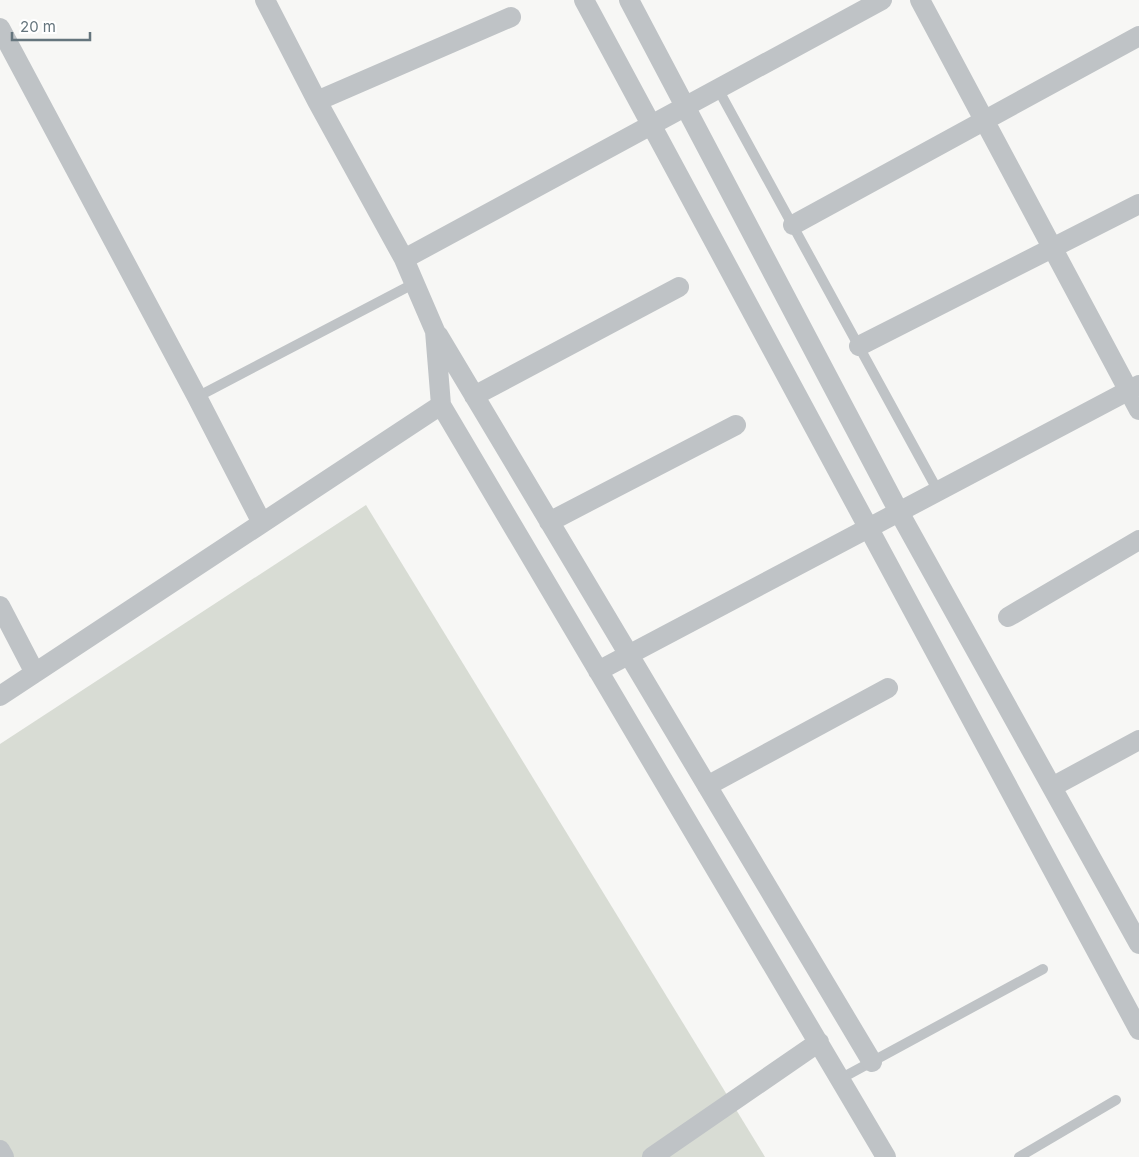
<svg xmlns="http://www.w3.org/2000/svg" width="1139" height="1157" viewBox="0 0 1139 1157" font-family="Inter,sans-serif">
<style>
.green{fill:#d8dcd4}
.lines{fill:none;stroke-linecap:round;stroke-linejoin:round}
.service{stroke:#bfc3c6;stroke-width:10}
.minor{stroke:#bfc3c6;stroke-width:20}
</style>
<rect width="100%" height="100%" fill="#f7f7f5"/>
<path class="green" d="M366 505 765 1157H0V744Z"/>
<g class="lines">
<path class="service" d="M718 89 938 491
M197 397 415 283
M840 1079 1043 969
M1019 1157 1116 1100"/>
<path class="minor" d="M265 0 317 101 404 259 435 331 441 405 886 1157
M584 0 1139 1030
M629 0 899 512 1139 944
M920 0 1139 410
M0 28 197 397 262 523
M317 101 511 17
M793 225 1139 36
M404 259 882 0
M438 335 872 1062
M859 346 1139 204
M474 396 679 287
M549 522 736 425
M0 606 35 673
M1008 617 1139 540
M598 671 1139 385
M0 696 441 405
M707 786 888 688
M1052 787 1139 740
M0 1150 4 1157
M652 1157 819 1042"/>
</g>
<path d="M12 32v8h78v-8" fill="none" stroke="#65757d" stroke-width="2.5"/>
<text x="20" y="32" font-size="15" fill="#65757d" stroke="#ffffff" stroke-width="4" paint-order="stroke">20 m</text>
</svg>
